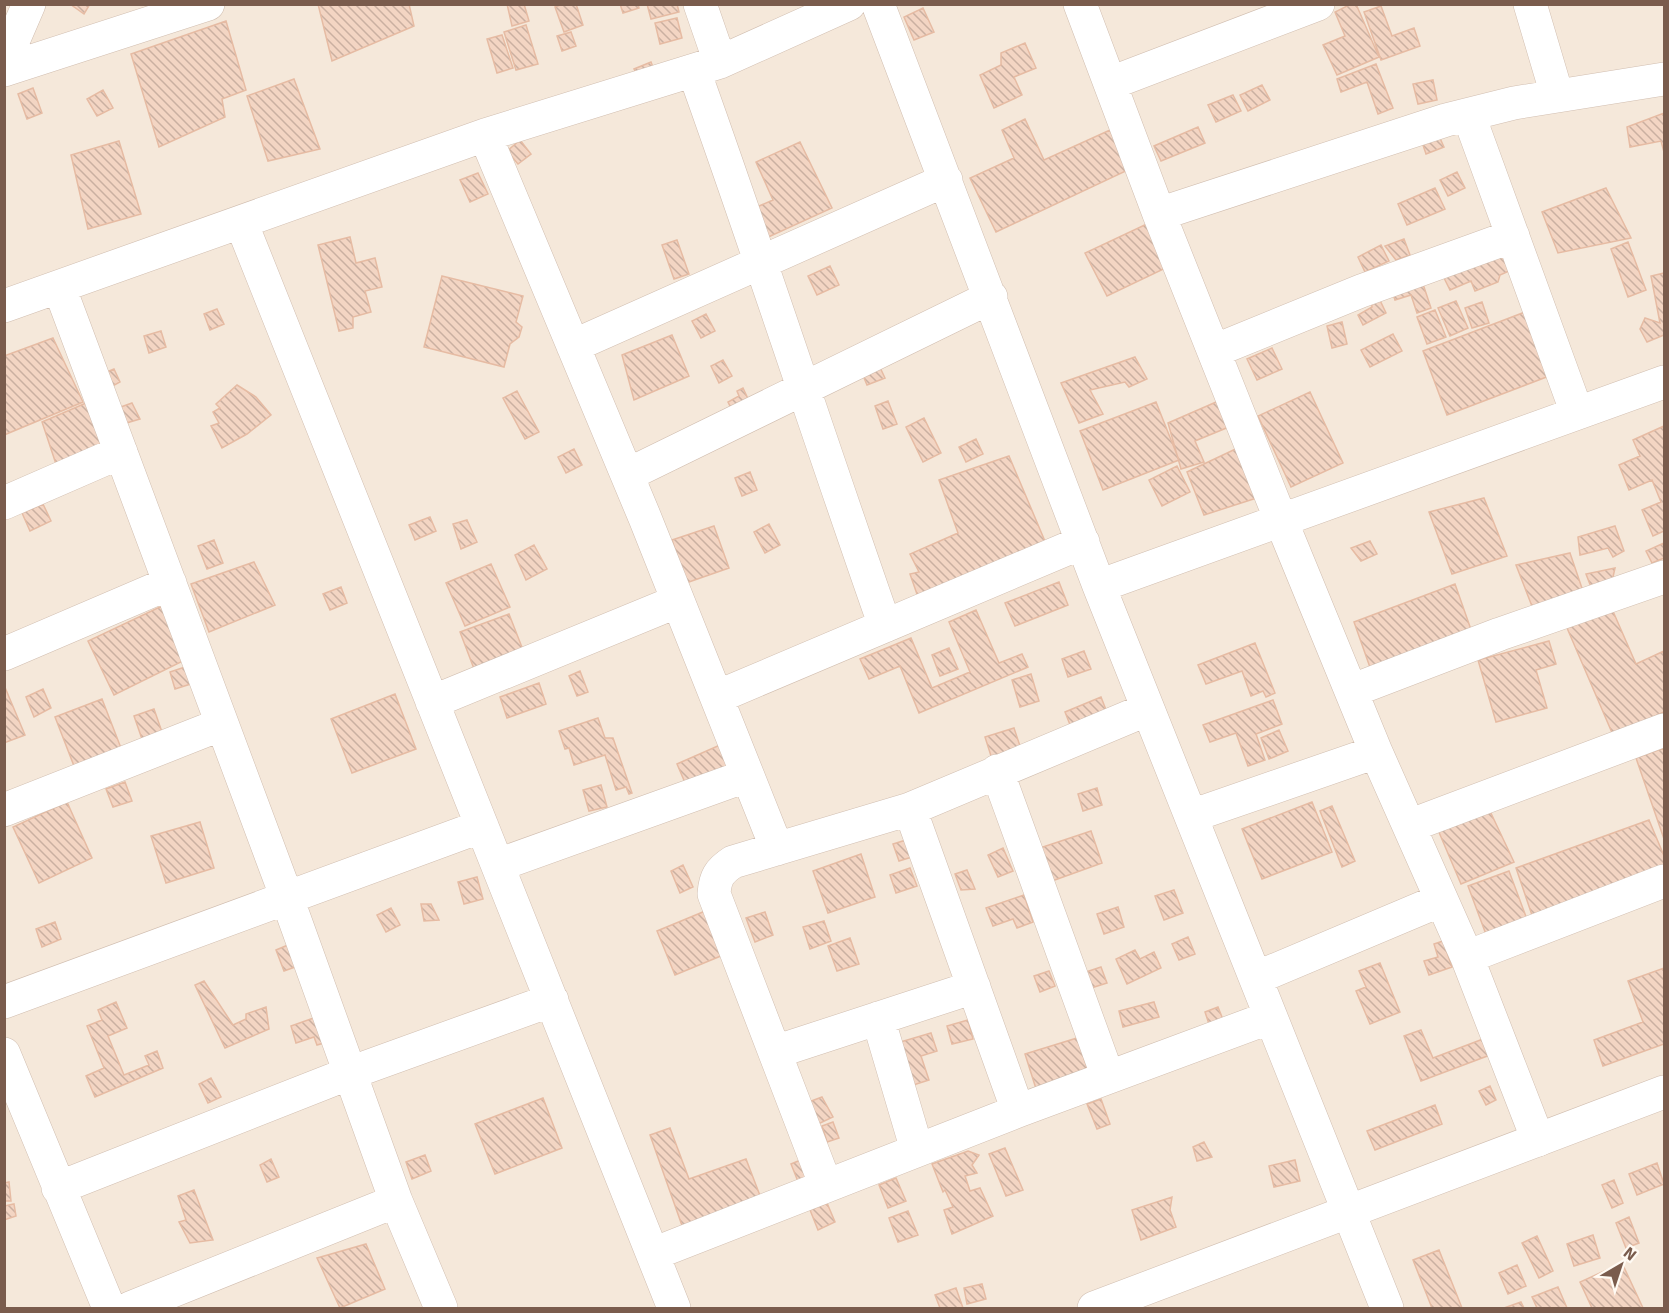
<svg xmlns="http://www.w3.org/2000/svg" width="1669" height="1313" viewBox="0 0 1669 1313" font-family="Signika,sans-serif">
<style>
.residential{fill:#f5e8da}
.building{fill:url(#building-back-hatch);stroke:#e6bba3;stroke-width:1.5}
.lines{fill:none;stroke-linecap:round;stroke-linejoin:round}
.minor-casing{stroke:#d1beb0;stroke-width:34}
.tertiary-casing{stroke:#d1beb0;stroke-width:34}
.minor{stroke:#fff;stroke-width:33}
.tertiary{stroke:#fff;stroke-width:33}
</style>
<defs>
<pattern id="building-back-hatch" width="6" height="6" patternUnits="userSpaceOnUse" patternTransform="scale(1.5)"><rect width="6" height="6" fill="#f3d5c3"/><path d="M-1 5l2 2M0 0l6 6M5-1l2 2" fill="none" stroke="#cab0a1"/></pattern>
</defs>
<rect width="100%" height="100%" fill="#fdf6ec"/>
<path class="residential" d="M5 5H1664V1308H5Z"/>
<path class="building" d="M70 4H90L84 14Z
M318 4H409L414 26 332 61Z
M507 4H524L529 21 512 26Z
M563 4H576L583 25 564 32 555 7Z
M620 4H638L639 8 623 13Z
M647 4H677L679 12 651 19Z
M1351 4H1356L1379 57 1337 75 1323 45 1345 36 1335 12Z
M1381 6 1392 36 1414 28 1420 46 1381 60 1364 12Z
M923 8 934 32 914 40 904 17Z
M677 18 682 38 660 44 655 23Z
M226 21 246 90 222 99 225 117 159 147 131 54Z
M526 25 538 64 516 70 504 32Z
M571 32 576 46 562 51 557 36Z
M502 35 513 68 497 73 487 39Z
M1025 43 1036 68 1014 77 1022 95 994 108 980 75 1001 65V53Z
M651 62 657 77 641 84 634 69Z
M1376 64 1393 108 1378 114 1367 82 1341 92 1337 79Z
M294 79 320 149 268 161 247 96Z
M1433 80 1437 100 1418 104 1413 84Z
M1262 85 1270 100 1248 111 1240 95Z
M33 88 42 113 27 119 18 94Z
M103 90 113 108 97 116 87 99Z
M1233 95 1241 111 1216 122 1208 105Z
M1664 113V152L1661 141 1630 147 1627 127Z
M1025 119 1044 160 1110 130 1128 170 996 232 970 178 1014 158 1002 130Z
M1198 127 1205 143 1161 161 1154 146Z
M1439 136 1444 147 1426 154 1422 142Z
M520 140 531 154 518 164 507 151Z
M119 141 141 214 88 229 71 155Z
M800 142 832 208 764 239 750 210 773 200 756 162Z
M1457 172 1465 188 1448 196 1440 180Z
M478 173 488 194 470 202 460 180Z
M1435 188 1445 209 1407 225 1398 204Z
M1606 188 1631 238 1558 253 1542 212Z
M1151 222 1172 265 1107 296 1085 253Z
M350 237 356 263 375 258 382 287 365 291 371 312 353 317V328L339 331 318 245Z
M1404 239 1410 255 1396 260 1385 246Z
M677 240 689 274 674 279 662 245Z
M1628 242 1646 290 1628 297 1611 249Z
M1381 245 1389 261 1365 272 1358 257Z
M1512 247 1509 271 1500 275 1498 282 1475 291 1471 281 1450 290 1443 276Z
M830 266 839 285 817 295 808 276Z
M1664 273V335L1647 342 1640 329 1645 318 1660 323 1651 276Z
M442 276 523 296 516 322 522 327 519 337 510 344 504 367 424 347Z
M1422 281 1431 308 1417 313 1411 295 1395 300 1393 294Z
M1377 294 1386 313 1363 325 1358 315 1372 307 1371 295Z
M1456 301 1468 328 1450 336 1438 308Z
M1482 302 1489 323 1472 328 1465 308Z
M217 309 224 324 210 330 204 314Z
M1533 309 1557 373 1447 415 1423 351Z
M1435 310 1446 337 1427 344 1417 317Z
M706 314 715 331 701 338 692 321Z
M1342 322 1347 344 1332 348 1327 326Z
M161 331 166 347 149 353 144 336Z
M1393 334 1402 351 1370 367 1361 350Z
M672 335 689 376 634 400 622 355Z
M53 338 83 402 4 435V356Z
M1272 348 1282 369 1257 380 1247 359Z
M1135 357 1147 379 1129 387 1125 382 1090 390 1103 414 1079 423 1061 383Z
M876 359 885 378 867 385 859 366Z
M723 360 732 376 719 383 711 366Z
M114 369 120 382 109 388 102 374Z
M237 385 256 397 271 415 247 434 222 448 211 426 219 423 213 412 220 408 216 404Z
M743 388 749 401 732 410 728 402 739 396 737 391Z
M517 391 539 432 525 439 503 398Z
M1310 392 1343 463 1291 487 1258 416Z
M1223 399 1236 424 1195 441 1204 462 1181 469 1168 423Z
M888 401 897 424 883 429 875 406Z
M1156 402 1179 460 1103 490 1080 431Z
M86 403 103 449 57 467 42 422Z
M132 403 140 419 123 424 118 408Z
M924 418 941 453 923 462 906 427Z
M1664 426V531L1653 536 1642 510 1661 502 1652 480 1629 490 1619 465 1640 456 1633 440Z
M976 439 983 454 966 462 959 447Z
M1246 444 1266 495 1204 515 1187 472Z
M574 449 582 465 566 473 558 457Z
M1009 456 1047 546 918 597 910 574 919 572 910 554 958 533 939 480Z
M1177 466 1190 492 1162 506 1149 480Z
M750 472 757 490 742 496 735 478Z
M1484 498 1507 556 1452 574 1429 512Z
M43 504 51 521 30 531 22 513Z
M430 517 436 531 415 540 409 525Z
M467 520 477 542 461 549 453 524Z
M769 524 780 545 765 553 754 532Z
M714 526 729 568 686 583 672 540Z
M1615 526 1624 551 1613 557 1608 548 1580 555 1578 537Z
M214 540 223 563 207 569 198 546Z
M1370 541 1377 554 1361 561 1351 548Z
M1664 543V558L1652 563 1646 551Z
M534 545 547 569 526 580 515 555Z
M1570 553 1587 603 1535 614 1516 565Z
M254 562 275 605 209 632 191 584Z
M491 564 510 607 465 626 446 583Z
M1615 568 1611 586 1593 592 1586 574Z
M1059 582 1068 605 1015 626 1005 603Z
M1455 584 1475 641 1372 673 1354 622Z
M341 587 347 603 330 610 323 594Z
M162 606 187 659 114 695 88 641Z
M1612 609 1636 664 1664 651V712L1613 735 1567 628Z
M976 610 999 663 1022 654 1028 667 919 713 900 666 869 679 860 659 911 638 932 688 970 672 949 622Z
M509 614 525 655 476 674 460 632Z
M1549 641 1556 664 1536 670 1547 708 1496 722 1478 660Z
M1255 643 1275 693 1266 697 1263 691 1251 696 1242 671 1206 684 1198 665Z
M949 648 958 669 940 676 932 655Z
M1084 651 1091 669 1068 677 1062 659Z
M191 665 197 682 175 689 170 672Z
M580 671 588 692 577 696 569 676Z
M1031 674 1039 701 1020 707 1012 680Z
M539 683 546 704 507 718 500 697Z
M4 685 25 735 4 743Z
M43 689 51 708 34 717 26 697Z
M395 694 416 749 352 773 331 719Z
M1101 697 1110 720 1074 735 1065 712Z
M102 699 121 748 74 766 55 717Z
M1273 700 1282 724 1256 734 1265 760 1248 766 1236 733 1210 742 1203 725Z
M154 709 162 732 142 739 134 716Z
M598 718 605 738H613L632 793 629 794 626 787 616 790 605 755 574 765 569 748 565 749 559 731Z
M1014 728 1021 749 992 759 985 737Z
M1279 730 1288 751 1269 759 1261 738Z
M720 745 729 766 686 785 677 764Z
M1664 748V839L1636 758Z
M125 782 132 801 113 807 106 789Z
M601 785 607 807 589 811 583 790Z
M1097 788 1102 805 1083 811 1078 794Z
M67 802 92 858 39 883 13 827Z
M1312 802 1332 852 1262 879 1242 829Z
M1332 806 1355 861 1342 867 1320 811Z
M1489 809 1514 862 1461 884 1438 830Z
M1649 820 1664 856V875L1534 921 1516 868Z
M200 822 214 868 166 883 151 836Z
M1091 831 1102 863 1052 881 1040 848Z
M906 840 912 857 899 861 893 844Z
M1003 848 1013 871 998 877 988 855Z
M861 854 875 897 828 913 813 871Z
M683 865 693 887 680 893 671 871Z
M910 868 917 886 896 893 890 875Z
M967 870 975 889 961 890 955 874Z
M1509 871 1528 922 1487 937 1468 886Z
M477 877 483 899 464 904 458 882Z
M1174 890 1183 913 1164 920 1155 896Z
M1024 895 1033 922 1017 928 1013 919 993 926 986 908Z
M421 904H431L439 920 424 921Z
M1118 907 1124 927 1104 934 1097 914Z
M391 908 400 925 386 932 377 915Z
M710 909 728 953 675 975 657 931Z
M765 912 773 935 755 942 746 918Z
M824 921 831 941 810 949 803 927Z
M55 922 61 939 42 947 36 929Z
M1188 937 1195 954 1179 960 1172 944Z
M850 938 859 964 837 971 828 946Z
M300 940 309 962 284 971 276 950Z
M1443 941 1452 967 1429 975 1424 961 1438 957 1434 944Z
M1135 950 1140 959 1154 952 1161 968 1127 984 1116 959Z
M1380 963 1400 1012 1370 1024 1356 991 1366 987 1359 971Z
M1101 967 1107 983 1088 989 1083 973Z
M1664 968V1044L1603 1066 1594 1040 1643 1022 1628 981Z
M1049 971 1055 986 1040 992 1034 976Z
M204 981 233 1025 246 1019V1014L266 1007 269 1029 225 1048 195 985Z
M116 1002 127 1028 108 1036 124 1075 149 1065 145 1056 157 1051 163 1068 95 1097 86 1076 104 1068 87 1026 102 1020 98 1010Z
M1154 1002 1159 1017 1123 1027 1119 1011Z
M1218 1007 1224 1022 1210 1027 1205 1012Z
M322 1015 331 1041 317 1045 314 1037 296 1043 291 1026Z
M968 1020 973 1039 952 1044 947 1026Z
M1421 1030 1433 1058 1483 1039 1490 1055 1421 1081 1404 1036Z
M931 1033 937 1051 921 1056 929 1080 910 1086 897 1043Z
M1077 1038 1091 1079 1038 1095 1025 1054Z
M211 1078 221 1097 208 1103 199 1084Z
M1490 1086 1496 1100 1486 1105 1479 1091Z
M822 1097 833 1117 814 1126 806 1103Z
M543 1098 562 1148 495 1174 475 1124Z
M1101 1099 1110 1124 1097 1129 1087 1104Z
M1435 1105 1442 1124 1375 1150 1367 1131Z
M833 1122 839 1138 827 1142 822 1126Z
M670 1128 689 1179 746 1159 764 1206 685 1234 650 1135Z
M1204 1142 1212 1157 1197 1161 1193 1147Z
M1005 1148 1023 1190 1006 1196 989 1154Z
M968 1151 979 1155 972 1165 977 1173 965 1176 970 1191 980 1188 993 1216 952 1234 944 1210 953 1207 945 1190 943 1192 932 1164Z
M425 1155 431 1171 412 1179 406 1162Z
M271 1159 279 1177 267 1182 260 1165Z
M803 1159 812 1179 799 1184 791 1164Z
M1295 1160 1300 1181 1274 1187 1269 1166Z
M1657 1163 1664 1184 1637 1195 1629 1174Z
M896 1178 906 1201 888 1208 879 1185Z
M1614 1180 1623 1203 1612 1208 1602 1185Z
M9 1182 11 1201H4V1183Z
M194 1190 213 1240 190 1243 179 1222 186 1220 178 1196Z
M1172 1197 1170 1210 1176 1227 1141 1240 1132 1210Z
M827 1203 835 1222 818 1230 810 1210Z
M14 1204 16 1216 4 1220V1206Z
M908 1211 918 1235 898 1242 889 1218Z
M1629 1217 1639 1243 1626 1248 1616 1223Z
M1593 1235 1600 1258 1574 1266 1567 1244Z
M1537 1236 1553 1271 1539 1278 1522 1243Z
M366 1244 385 1289 340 1308 317 1258Z
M1439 1250 1462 1308H1432L1413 1260Z
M1622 1263 1643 1308H1592L1580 1282Z
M1517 1265 1526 1286 1508 1294 1499 1273Z
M982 1284 986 1299 967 1304 964 1288Z
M1558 1287 1567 1308H1537L1532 1297Z
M956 1288 963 1308H940L935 1295Z
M1521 1302 1524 1308H1504Z"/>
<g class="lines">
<g class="minor-casing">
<path id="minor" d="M700 4 720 62
M878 4 1099 586 1387 1308
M1080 4 1159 214 1280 518 1376 752 1467 957 1538 1140
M1530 4 1557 95
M4 62 29 4
M4 70 208 4
M694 71C760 255 820 441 885 626
M1111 83 1318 4
M1469 116 1577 413
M485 135 645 518 777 849
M1159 214 1446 120 1514 103 1664 79
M241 222 674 1308
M60 289 287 898 396 1201 441 1308
M4 306 485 135 720 62 849 4
M573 346 946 180
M1214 351 1361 291 1513 236
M627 475 991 297
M4 503 121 452
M1099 586 1664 382
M4 654 170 583
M1351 691 1500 634 1664 577
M717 697 1083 542
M432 702 678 601
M997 771 1108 1077
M910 809 1018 1111
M4 810 222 724
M1191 816 1376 752
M1409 826 1664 730
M498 865 746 776
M1467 957 1664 881
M1256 978 1441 900
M4 1002 482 826
M878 1018 917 1150
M775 1052 974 987
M4 1054 109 1308
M826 1186 714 894C715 878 719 871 733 862L910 809 1148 709
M58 1188 350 1073 552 1000
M653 1254 1018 1111 1271 1017
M130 1308 396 1201"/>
</g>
<g class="tertiary-casing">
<path id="tertiary" d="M1094 1308 1664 1092"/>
</g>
<use href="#minor" class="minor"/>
<use href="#tertiary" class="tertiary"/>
</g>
<rect width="1669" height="1313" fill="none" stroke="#7a5c4d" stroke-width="12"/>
<g transform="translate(1621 1265) rotate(39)" stroke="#fffaf3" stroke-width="4.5" paint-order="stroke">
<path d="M0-4.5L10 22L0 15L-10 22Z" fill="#7a5c4d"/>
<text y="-9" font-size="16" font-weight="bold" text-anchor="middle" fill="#7a5c4d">N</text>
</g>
</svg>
